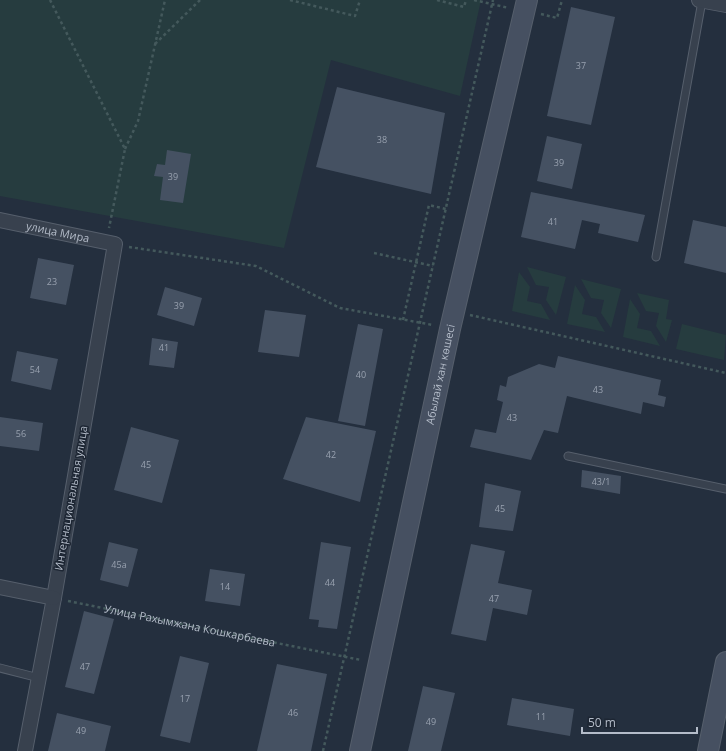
<svg xmlns="http://www.w3.org/2000/svg" width="726" height="751" viewBox="0 0 726 751" font-family="'Open Sans',sans-serif">
<style>
.green{fill:#263c3f}
.building{fill:#455162}
.lines{fill:none;stroke-linecap:round;stroke-linejoin:round}
.lane-casing{stroke:#565f6c;stroke-width:9}
.street-casing{stroke:#565f6c;stroke-width:16}
.secondary-casing{stroke:#565f6c;stroke-width:22}
.path{stroke:#44595c;stroke-width:2.5;stroke-dasharray:3 3;stroke-linecap:butt}
.lane{stroke:#38414e;stroke-width:7}
.street{stroke:#38414e;stroke-width:14}
.secondary{stroke:#465061;stroke-width:20}
.labels{text-anchor:middle;stroke-width:3;stroke-linejoin:round;paint-order:stroke}
.number-label{font-size:9px;fill:#98a1af}
.street-label{font-size:11px;fill:#b4bcc9;stroke:#1d2633}
</style>
<rect width="100%" height="100%" fill="#242f3e"/>
<path class="green" d="M0 0H481L460 96 331 60 284 248 0 196Z
M527 267 566 277 556 315 546 300 549 287 536 285Z
M519 272 530 287 527 301 541 304 550 320 512 311Z
M581 279 621 289 611 328 601 313 604 300 591 298Z
M575 285 585 300 582 314 596 317 605 332 567 324Z
M637 293 669 300 666 319 672 320 666 342 656 326 659 313 646 311Z
M630 299 640 314 637 328 651 331 660 346 623 337Z
M682 324 726 335 724 360 676 349Z"/>
<path class="building" d="M571 7 615 17 591 125 547 116Z
M337 87 445 113 431 194 316 167Z
M547 136 582 144 572 189 537 181Z
M167 150 191 154 183 203 160 200 163 177 154 176 157 164 165 165Z
M531 192 645 215 638 242 598 233 600 224 582 220 575 249 521 237Z
M693 220 726 227V273L684 263Z
M38 258 74 265 66 305 30 298Z
M165 287 202 298 194 326 157 315Z
M265 310 306 315 299 357 258 352Z
M358 324 383 329 365 426 338 421Z
M152 338 178 342 174 368 149 365Z
M17 351 58 359 51 390 11 381Z
M558 356 661 380 658 395 666 397 664 407 643 402 641 414 567 396 558 433 544 430 531 460 470 447 475 429 496 433 503 402 497 400 500 385 506 387 508 377 539 364 555 368Z
M0 417 43 423 39 451 0 446Z
M306 417 376 431 360 502 283 479Z
M131 427 179 440 162 503 114 490Z
M582 470 621 476 620 494 581 487Z
M485 483 521 491 513 531 479 527Z
M109 542 138 549 128 587 100 580Z
M321 542 351 547 337 629 318 627 319 620 309 619Z
M471 544 505 551 498 583 532 590 527 615 493 608 486 641 451 634Z
M210 569 245 574 240 606 205 601Z
M84 611 114 619 94 694 65 687Z
M180 656 209 663 190 743 160 736Z
M277 664 327 674 311 751H257Z
M423 686 455 693 441 751H408Z
M512 698 574 709 570 736 507 725Z
M57 713 111 726 105 751H48Z"/>
<g class="lines">
<g class="lane-casing">
<path id="lane" d="M656 257 702 1
M568 456 726 489
M0 668 39 678"/>
</g>
<g class="street-casing">
<g id="street">
<path d="M699 0 726 5"/>
<path id="s2" d="M0 220 115 244 54 598 25 751"/>
<path d="M0 587 54 598"/>
</g>
</g>
<g class="secondary-casing">
<g id="secondary">
<path id="s3" d="M360 751 450 329 527 0"/>
<path d="M708 751 726 662"/>
</g>
</g>
<g class="path">
<path d="M50 0 125 149 109 228"/>
<path d="M290 0 355 16 360 0"/>
<path d="M437 0 464 7 466 0"/>
<path d="M474 0 509 8"/>
<path d="M541 14 557 18 562 0"/>
<path d="M155 44 200 0"/>
<path d="M125 149 138 121 165 0"/>
<path d="M129 247 256 266 340 308 433 325"/>
<path d="M374 253 433 266"/>
<path d="M470 315 726 373"/>
<path d="M403 320 429 205 446 209"/>
<path id="s1" d="M68 601 361 660"/>
<path d="M323 751 493 0"/>
</g>
<use href="#lane" class="lane"/>
<use href="#street" class="street"/>
<use href="#secondary" class="secondary"/>
</g>
<g class="labels">
<g class="number-label">
<text x="581" y="69">37</text>
<text x="382" y="143">38</text>
<text x="559" y="166">39</text>
<text x="173" y="180">39</text>
<text x="553" y="225">41</text>
<text x="52" y="285">23</text>
<text x="179" y="309">39</text>
<text x="164" y="351">41</text>
<text x="35" y="373">54</text>
<text x="361" y="378">40</text>
<text x="598" y="393">43</text>
<text x="512" y="421">43</text>
<text x="21" y="437">56</text>
<text x="331" y="458">42</text>
<text x="146" y="468">45</text>
<text x="601" y="485">43/1</text>
<text x="500" y="512">45</text>
<text x="119" y="568">45а</text>
<text x="330" y="586">44</text>
<text x="225" y="590">14</text>
<text x="494" y="602">47</text>
<text x="85" y="670">47</text>
<text x="185" y="702">17</text>
<text x="293" y="716">46</text>
<text x="541" y="720">11</text>
<text x="431" y="725">49</text>
<text x="81" y="734">49</text>
</g>
<g class="street-label">
<text dy="4" stroke="none"><textPath href="#s2" startOffset="59">улица Мира</textPath></text>
<text dy="4" stroke="none"><textPath href="#s3" startOffset="385">Абылай хан көшесі</textPath></text>
<text transform="translate(71 498) rotate(-80)" y="4">Интернациональная улица</text>
<text dy="4" stroke="none"><textPath href="#s1" startOffset="124">Улица Рахымжана Кошкарбаева</textPath></text>
</g>
</g>
<path d="M582 727v6h115v-6" fill="none" stroke="#b4bcc9" stroke-width="2"/>
<text x="588" y="727" font-size="12" fill="#b4bcc9" stroke="#1d2633" stroke-width="3" paint-order="stroke">50 m</text>
</svg>
